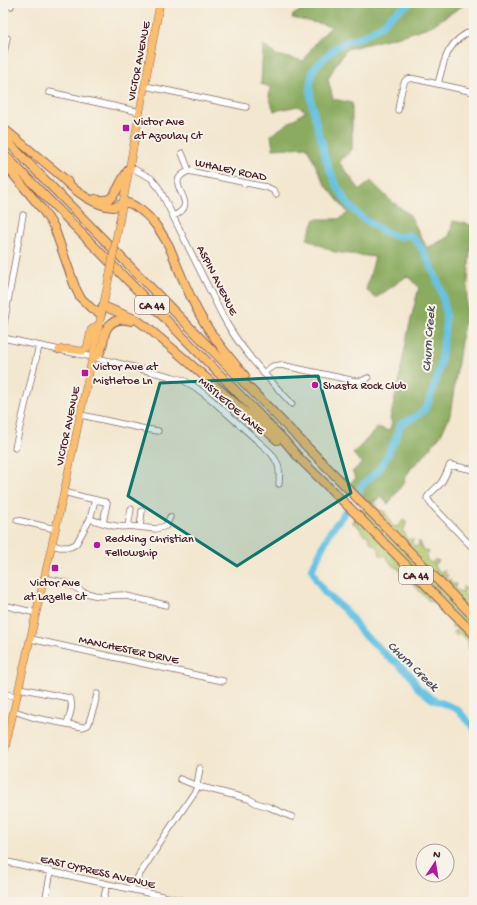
<svg xmlns="http://www.w3.org/2000/svg" width="477" height="905" viewBox="0 0 477 905" font-family="'Gochi Hand',sans-serif">
<style>
.green{fill:#afc76c;stroke:#7c734c}
.forest{fill:#8bac60;stroke:#6a6646}
.lines{fill:none;stroke-linecap:round;stroke-linejoin:round}
.river{stroke:#66c3e4;stroke-width:7}
.minor-casing{stroke:#856565;stroke-width:7}
.major-casing{stroke:#856565;stroke-width:8}
.highway-casing{stroke:#856565;stroke-width:10}
.minor{stroke:#fff;stroke-width:5.5}
.major{stroke:#fbbd6e;stroke-width:7}
.highway{stroke:#fbbd6e;stroke-width:8}
.major-bridge-casing{stroke:#856565;stroke-width:8;stroke-linecap:butt}
.major-bridge{stroke:#fbbd6e;stroke-width:7}
.marked{fill:#0f766e;fill-opacity:0.2;stroke:#0f766e;stroke-width:3;stroke-linejoin:round}
.poi-dot{fill:#b5179e;stroke:#f7f3e8;stroke-width:1.5}
.labels{text-anchor:middle;stroke-width:4;stroke-linejoin:round;paint-order:stroke}
.shield{fill:#f7f3e8;stroke:#7e5f64;stroke-width:1}
.shield-label{font-size:11px;font-weight:bold;fill:#4a1f2b}
.street-label{font-size:12px;fill:#4a1f2b;stroke:#f7f3e8}
.poi-label{font-size:12px;fill:#4a1f2b;stroke:#f7f3e8;text-anchor:start}
.water-label{font-size:13px;font-style:italic;fill:#525062;stroke:#f7f3e8}
</style>
<rect width="100%" height="100%" fill="#f7f3e8"/>
<filter id="ink" filterUnits="userSpaceOnUse"><feTurbulence type="fractalNoise" baseFrequency=".025" numOctaves="2"/><feDisplacementMap in="SourceGraphic" scale="8" xChannelSelector="R" yChannelSelector="G"/><feConvolveMatrix kernelMatrix="1 2 1 2 8 2 1 2 1" color-interpolation-filters="sRGB"/></filter>
<filter id="wash" filterUnits="userSpaceOnUse"><feTurbulence type="fractalNoise" baseFrequency=".012" numOctaves="4" result="noise"/><feDisplacementMap in="SourceGraphic" scale="16" xChannelSelector="R" yChannelSelector="G"/><feGaussianBlur stdDeviation="0.9" result="paint"/><feColorMatrix in="noise" values="0 0 0 0 0 0 0 0 0 0 0 0 0 0 0 0 0 1.4 0 .05"/><feComposite in="paint" operator="in"/></filter>
<g filter="url(#wash)">
<rect width="100%" height="100%" fill="#f3e7d0"/>
<path class="green" d="M372 503 376 504V509L386 512 385 515H387L390 522 394 527 399 526 403 520 407 523 405 524V528L402 531 404 532 406 537 409 540 412 539H413L412 543 415 547 418 546 419 541 421 543V547C423 550 425 551 428 551H429C425 557 425 561 433 563L434 560H437L439 561 434 564V566L440 572 445 571 444 575H448L446 579 448 581 451 579 450 583 452 584H456L455 589 461 592 463 590V586L467 590 464 591 463 594 467 595 470 593 471 594 466 598V600L468 602 470 601 472 605 474 607V649L472 648 470 650 468 647V641L460 633 457 636 453 632 456 631 457 627 456 626 453 628 451 627 453 625 452 622 434 603 428 600 414 585 412 582V580L409 578H405L397 567 392 565 385 555 383 556 382 557 379 554 380 552 378 548 371 543 367 535 363 534 358 526 353 523C354 514 365 508 372 503Z"/>
<path class="forest" d="M314 3H467L431 26 407 34 347 49 335 66 328 79 333 99 352 103V150L339 162 360 190 371 181 389 199 410 215 427 248 449 237 453 221 472 225 466 309 450 415 442 433 423 457 412 467 404 479 405 481 388 504 381 497 369 505 349 484 356 478 352 472 362 463 353 454 378 427 389 431 392 423 390 419 398 385 409 327 419 287 407 276 376 298 366 290 375 257 334 252 307 239 315 219H339L348 213 324 183 307 147 273 149 271 135 306 111 298 106 274 111 269 97 270 87 261 84 263 45 276 55 304 61C311 47 320 37 332 26L292 18 293 15Z"/>
<g class="lines">
<path class="river" d="M358 494 361 486 378 471 386 458 397 436 400 425C408 420 420 416 426 408 429 404 429 399 431 394 433 388 437 381 438 374 442 358 447 324 445 308 442 289 425 244 409 235L397 237 383 231 361 217 348 204 338 188 330 171 324 154 323 144 319 134 311 100 310 84 313 70 317 65 335 48 348 41 361 37 380 27 392 15 410 3
M346 511 330 532 312 569 316 579 325 593 343 608 353 620 361 632 381 650 388 657 397 663 410 675 418 688 432 699 457 709 474 728"/>
</g>
</g>
<g filter="url(#ink)">
<g class="lines">
<g class="minor-casing">
<path id="minor" d="M3 5 11 6V3
M3 37 7 38 3 58
M438 84C444 59 448 40 474 30
M145 86 246 107
M49 92 140 112
M398 110C399 104 402 85 405 81 408 78 411 78 415 79L474 92
M182 153 189 171
M130 167 151 178 159 188 222 315C240 349 266 376 292 404
M173 216C205 203 158 183 189 171L266 187 273 190 276 194
M3 330 23 215
M3 338 93 357 173 377 183 380 195 387 212 400 270 452C280 464 280 470 279 484
M263 373 273 366 281 365 355 381H362L368 378
M81 415 145 429 158 431
M15 448 39 346
M474 470 450 465C447 471 445 477 441 483 437 488 430 492 427 498L431 504 474 549
M64 492 83 497 105 502 107 503 103 523
M90 519C98 522 121 529 128 526L156 529 166 526 170 517
M17 520 55 529
M128 526 131 509
M140 527 142 511
M52 545 60 547H70L76 544 90 519 95 500
M44 578 67 583 83 592 94 595 101 596 122 595 166 605
M3 605 36 613
M31 639 223 681
M19 688 69 698C75 704 69 716 67 724
M3 693 17 697
M14 711 35 718 83 727 88 725 94 707 97 694
M180 779 197 786 249 799 256 803 269 807 292 817
M3 861 189 902
M130 889 166 834 196 790 200 768
M45 902 51 871
M103 902 107 884"/>
</g>
<g class="major-casing">
<path id="major" d="M117 234 160 3
M59 350C67 347 75 351 83 351L87 348 91 330 99 324
M3 757 64 492 109 278"/>
</g>
<g class="highway-casing">
<path id="highway" d="M3 128 67 181
M3 137 474 617
M3 153 283 439 300 459 357 515 474 634
M3 162 42 209 54 227 75 287 80 297 91 308 101 314
M63 179C75 191 95 206 113 207 118 207 122 202 127 203 130 203 133 205 136 207 151 216 160 230 169 246 179 270 188 294 201 317 213 338 229 357 245 376
M95 199C111 203 114 196 120 184 123 178 127 172 130 167
M103 306 137 320 148 328 179 354 277 440
M93 357C96 356 99 355 100 352 104 345 103 337 106 330 111 320 121 318 131 321"/>
</g>
<use href="#minor" class="minor"/>
<use href="#major" class="major"/>
<use href="#highway" class="highway"/>
<g class="major-bridge-casing">
<path id="major-bridge" d="M109 278 117 234"/>
</g>
<use href="#major-bridge" class="major-bridge"/>
</g>
</g>
<path class="marked" d="M318 376 351 493 237 566 128 496 160 383Z"/>
<g class="poi-dot">
<rect x="122" y="124" width="8" height="8" rx="2"/>
<rect x="81" y="369" width="8" height="8" rx="2"/>
<circle cx="315" cy="385" r="4"/>
<circle cx="97" cy="545" r="4"/>
<rect x="51" y="564" width="8" height="8" rx="2"/>
</g>
<g class="labels">
<g class="shield">
<rect x="135" y="296" width="34" height="18" rx="3"/>
<rect x="399" y="566" width="34" height="18" rx="3"/>
</g>
<g class="shield-label">
<text x="152" y="309">CA 44</text>
<text x="416" y="579">CA 44</text>
</g>
<g class="street-label">
<text transform="translate(138 61) rotate(-79)" y="4">VICTOR AVENUE</text>
<text transform="translate(231 169) rotate(12)" y="4">WHALEY ROAD</text>
<text transform="translate(218 280) rotate(63)" y="4">ASPIN AVENUE</text>
<text transform="translate(232 405) rotate(40)" y="4">MISTLETOE LANE</text>
<text transform="translate(67 426) rotate(-78)" y="4">VICTOR AVENUE</text>
<text transform="translate(129 649) rotate(12)" y="4">MANCHESTER DRIVE</text>
<text transform="translate(98 871) rotate(13)" y="4">EAST CYPRESS AVENUE</text>
</g>
<g class="poi-label">
<text x="134" y="125">Victor Ave<tspan x="134" dy="14">at Azoulay Ct</tspan></text>
<text x="93" y="370">Victor Ave at<tspan x="93" dy="14">Mistletoe Ln</tspan></text>
<text x="323" y="389">Shasta Rock Club</text>
<text x="105" y="542">Redding Christian<tspan x="105" dy="14">Fellowship</tspan></text>
<text x="55" y="586" text-anchor="middle">Victor Ave<tspan x="55" dy="14">at Lazelle Ct</tspan></text>
</g>
<g class="water-label">
<text transform="translate(427 339) rotate(-86)" y="5">Churn Creek</text>
<text transform="translate(414 665) rotate(44)" y="5">Churn Creek</text>
</g>
</g>
<rect width="477" height="905" fill="none" stroke="#f7f3e8" stroke-width="16"/>
<g transform="translate(435 863) rotate(12)"><circle r="19" fill="#f7f3e8" stroke="#b29e9c"/>
<path d="M0-3L7 15L0 10L-7 15Z" fill="#b5179e"/>
<text y="-6" font-size="11" font-weight="bold" text-anchor="middle" fill="#4a1f2b">N</text>
</g>
</svg>
